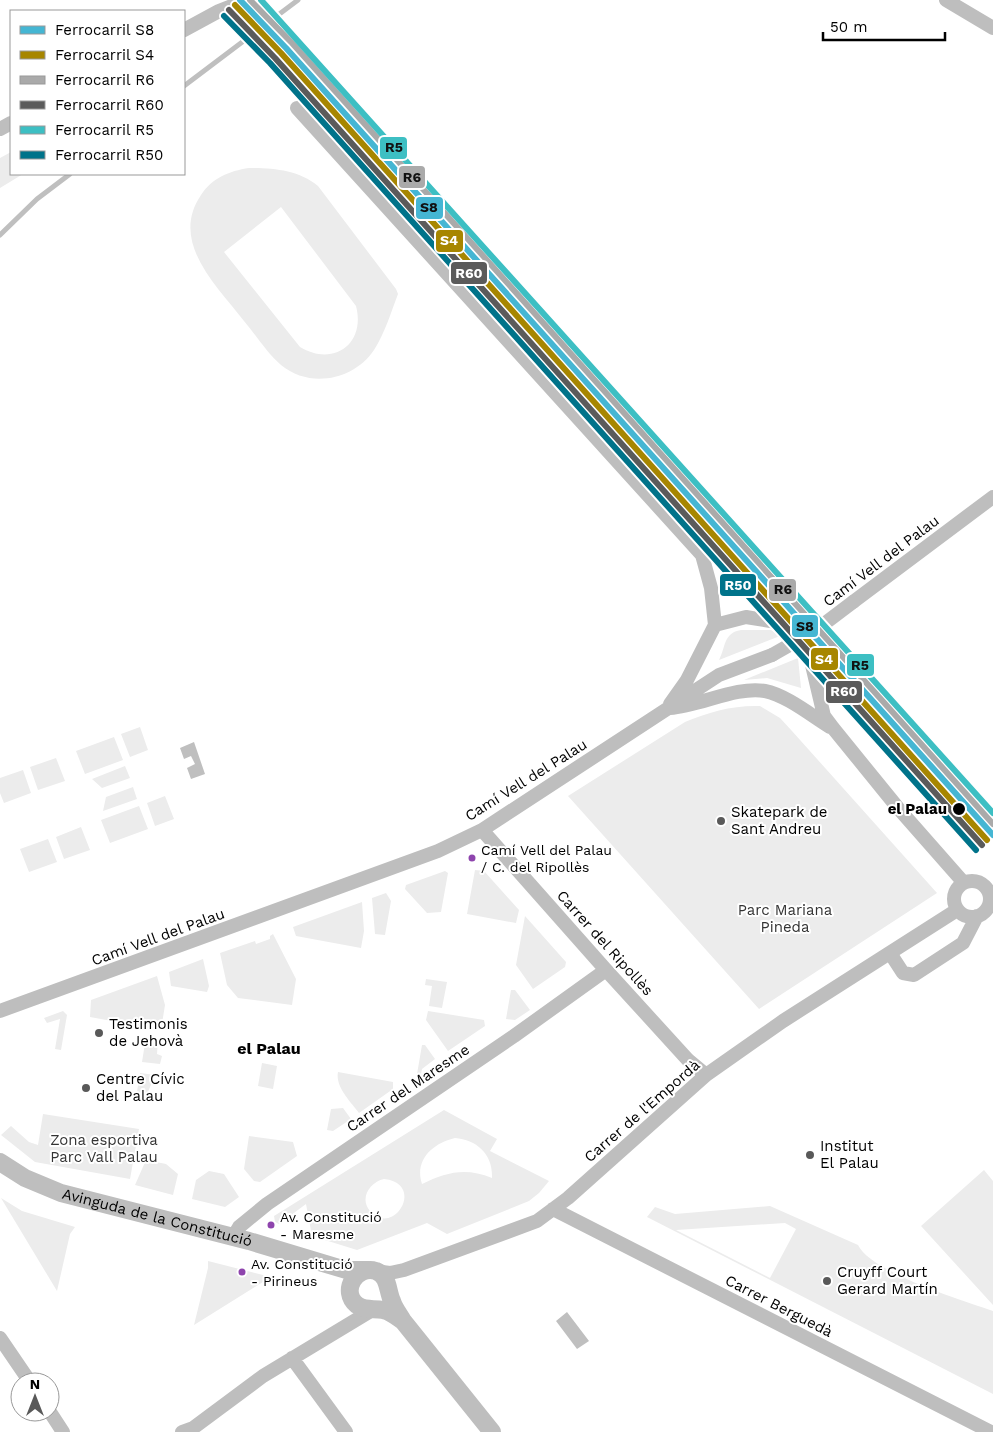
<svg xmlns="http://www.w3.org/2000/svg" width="993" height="1432" viewBox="0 0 993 1432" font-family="'Work Sans',sans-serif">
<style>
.green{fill:#ececec;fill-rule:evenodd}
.water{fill:#bfbfbf}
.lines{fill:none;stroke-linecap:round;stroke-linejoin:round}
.stream{stroke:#bfbfbf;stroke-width:5}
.minor{stroke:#bebebe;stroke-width:14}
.tertiary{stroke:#bebebe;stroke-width:18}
.minor-bridge{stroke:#bebebe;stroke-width:14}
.rail-1-casing{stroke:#fff;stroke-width:10}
.rail-2-casing{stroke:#fff;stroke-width:10}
.rail-3-casing{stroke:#fff;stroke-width:10}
.rail-4-casing{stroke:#fff;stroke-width:10}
.rail-5-casing{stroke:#fff;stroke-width:10}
.rail-6-casing{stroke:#fff;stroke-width:10}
.rail-1{stroke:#45b6d3;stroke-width:6}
.rail-2{stroke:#a78600;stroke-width:6}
.rail-3{stroke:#aaa;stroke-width:6}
.rail-4{stroke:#5b5b5b;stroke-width:6}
.rail-5{stroke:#3dbfc3;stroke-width:6}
.rail-6{stroke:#00738a;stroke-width:6}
.stop-dot{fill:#000;stroke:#fff;stroke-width:2}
.poi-dot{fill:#595959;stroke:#fff;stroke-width:2}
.bus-dot{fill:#8e44ad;stroke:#fff;stroke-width:2}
.labels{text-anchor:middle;stroke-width:4;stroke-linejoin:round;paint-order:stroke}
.bus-label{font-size:14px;fill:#000;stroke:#fff;text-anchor:start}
.street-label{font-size:15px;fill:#000;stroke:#fff}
.stop-label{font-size:15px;font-weight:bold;fill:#000;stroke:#fff;text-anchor:end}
.poi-label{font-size:15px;fill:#000;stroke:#fff;text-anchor:start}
.park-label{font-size:15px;fill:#333;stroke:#fff}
.neighbourhood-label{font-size:16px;font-weight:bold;fill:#000;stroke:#fff}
.line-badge{stroke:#fff;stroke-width:2}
.badge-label{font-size:14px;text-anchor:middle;font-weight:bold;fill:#fff}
.pale-badge-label{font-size:14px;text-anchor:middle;font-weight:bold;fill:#111}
</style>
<rect width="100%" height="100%" fill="#fff"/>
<path class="green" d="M11 152V174H23L0 188V158Z
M249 168C273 168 299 170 318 186L396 289 398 294C391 312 385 333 374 350 354 380 310 389 281 365 267 353 256 335 244 321 217 286 169 242 201 195 212 178 229 171 249 168ZM281 207 356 306C366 344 333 367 300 347L224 252Z
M741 630H771L780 636 719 660C726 647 723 633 741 630Z
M798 658 801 688 767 678 744 680Z
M760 706 780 718 792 731 937 893 759 1009 568 796 685 722C708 712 734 705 760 706Z
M140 727 148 750 130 757 121 734Z
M114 737 123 760 85 774 76 751Z
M56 758 65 781 38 790 30 767Z
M125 766 130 778 102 788 92 779Z
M23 770 31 793 4 803 0 793V778Z
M133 787 137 799 103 811 106 797Z
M165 796 174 819 155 826 147 803Z
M139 806 148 829 110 843 101 820Z
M81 827 90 850 64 859 56 837Z
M48 839 57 862 29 872 20 849Z
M475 870 484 871 519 910 516 923 467 914Z
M445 871 448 873 441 912 427 913 405 889 406 885Z
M386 893 391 901 385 935 375 934 372 898Z
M362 902 364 931 361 948 296 936 293 927Z
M525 916 566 962 565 967 533 989 516 965Z
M273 934 296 979 292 1005 238 998 227 985 220 953 255 941 256 944 270 939V936Z
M203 959 209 986 207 992 171 986 169 972Z
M157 976 165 1005 161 1030 90 1017 91 1000Z
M426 979 447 982 442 1008 429 1006 432 986 425 985Z
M511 990H515L530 1010 515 1020 506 1019Z
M63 1011 67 1015 61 1050 55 1049 60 1019 47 1023 44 1018Z
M428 1011 484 1020 485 1026 448 1051 426 1020Z
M146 1037 158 1039 157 1054 162 1056 160 1064 142 1062Z
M422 1045H425L435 1059 422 1069 421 1074 425 1080 422 1082 416 1080Z
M262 1063 277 1066 273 1089 258 1086Z
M338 1072 393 1082V1089L359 1113C351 1102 335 1087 338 1072Z
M140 1073 155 1075 145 1099 136 1098Z
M343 1108 351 1119 333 1131 327 1130 331 1109Z
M444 1110 497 1139 490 1151 549 1181 539 1193 529 1201 447 1234 427 1223 357 1250 312 1236 306 1204 279 1224 275 1222 274 1216ZM455 1138C477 1140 493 1154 492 1178 466 1167 446 1172 422 1184 414 1160 433 1143 455 1138ZM384 1179C426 1183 394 1238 370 1211 359 1198 370 1182 384 1179Z
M43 1114 139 1129 130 1179 35 1162 1 1135 11 1126 29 1142 38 1145Z
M249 1136 293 1142 297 1156 260 1182 254 1181 244 1169Z
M146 1160 166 1164 178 1174 173 1195 135 1185Z
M984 1170 993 1181V1305L921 1226Z
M209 1171 224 1174 239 1197 225 1207 192 1199 196 1180Z
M1 1198 22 1211 75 1227 70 1234 57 1291Z
M770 1206 858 1245C872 1273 962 1300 993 1311V1394L647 1217 655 1207 675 1214ZM785 1223 796 1229 770 1278 676 1230Z
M208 1261 271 1277 194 1325 208 1268Z"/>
<path class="water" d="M194 742 205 774 191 779 187 768 195 764 191 756 184 759 180 748Z
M567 1312 589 1341 577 1349 556 1321Z"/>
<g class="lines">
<path class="stream" d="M184 86 298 0
M0 235 37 199 70 174"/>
<path class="minor" d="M946 0 993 28
M184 30 219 11 247 0
M297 108 702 555 711 588 715 625
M0 129 11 123
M853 602 993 497
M670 704 687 680 715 625 746 617 782 623 811 661 824 716 833 728 898 808 964 883
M670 708C700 706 736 686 765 691 786 695 812 716 830 727
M482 830 606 970 688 1060 706 1075
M954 899a18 18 0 1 1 36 0a18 18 0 1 1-36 0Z
M890 953 903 973 914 975 963 943 977 916
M0 1011 438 851 482 830 719 675 772 655
M553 1209 991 1432
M233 1237 239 1227 267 1204 514 1036 606 970
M374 1271 390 1273 404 1270 537 1221 568 1198 706 1075 783 1021 957 910
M0 1338 30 1382
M292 1358 346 1432
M50 1412 63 1432
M182 1432 193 1428 263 1376 374 1309"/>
<g class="tertiary">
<path id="s1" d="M0 1162 25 1178 61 1193 249 1241 346 1270H368"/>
<path d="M403 1321C397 1317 390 1311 383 1310 374 1308 365 1311 357 1305 340 1291 356 1265 376 1271 389 1276 387 1290 392 1301 394 1308 399 1314 403 1321L492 1432"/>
</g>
<path class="minor-bridge" d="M772 655 816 630 853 602"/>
<g class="rail-1-casing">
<path id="rail-1" d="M240 0 286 48 993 835"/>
</g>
<g class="rail-2-casing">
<path id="rail-2" d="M235 5 281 53 987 840"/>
</g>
<g class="rail-3-casing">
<path id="rail-3" d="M250 0 292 43 993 824"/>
</g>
<g class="rail-4-casing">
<path id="rail-4" d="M229 10 275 58 982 845"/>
</g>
<g class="rail-5-casing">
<path id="rail-5" d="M261 0 993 813"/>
</g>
<g class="rail-6-casing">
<path id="rail-6" d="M224 16 270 63 976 850"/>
</g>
<use href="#rail-1" class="rail-1"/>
<use href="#rail-2" class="rail-2"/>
<use href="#rail-3" class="rail-3"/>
<use href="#rail-4" class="rail-4"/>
<use href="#rail-5" class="rail-5"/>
<use href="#rail-6" class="rail-6"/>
</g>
<circle class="stop-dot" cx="959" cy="809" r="7"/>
<g class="poi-dot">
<circle cx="721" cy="821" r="5"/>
<circle cx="99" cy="1033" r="5"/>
<circle cx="86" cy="1088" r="5"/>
<circle cx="810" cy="1155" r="5"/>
<circle cx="827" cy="1281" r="5"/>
</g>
<g class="bus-dot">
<circle cx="472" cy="858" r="4.5"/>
<circle cx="271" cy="1225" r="4.5"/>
<circle cx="242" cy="1272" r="4.5"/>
</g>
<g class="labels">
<g class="bus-label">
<text x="481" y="855">Camí Vell del Palau<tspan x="481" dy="17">/ C. del Ripollès</tspan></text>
<text x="280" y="1222">Av. Constitució<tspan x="280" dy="17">- Maresme</tspan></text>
<text x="251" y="1269">Av. Constitució<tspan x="251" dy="17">- Pirineus</tspan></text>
</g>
<g class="street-label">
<text transform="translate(881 561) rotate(-37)" y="5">Camí Vell del Palau</text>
<text transform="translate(526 780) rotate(-32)" y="5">Camí Vell del Palau</text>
<text transform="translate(158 937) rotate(-20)" y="5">Camí Vell del Palau</text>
<text transform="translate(605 943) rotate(48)" y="5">Carrer del Ripollès</text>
<text transform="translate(408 1088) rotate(-34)" y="5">Carrer del Maresme</text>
<text transform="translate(642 1111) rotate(-41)" y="5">Carrer de l'Empordà</text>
<text dy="5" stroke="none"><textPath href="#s1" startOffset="168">Avinguda de la Constitució</textPath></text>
<text transform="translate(779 1306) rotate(27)" y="5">Carrer Berguedà</text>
</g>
<g class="stop-label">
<text x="947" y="814">el Palau</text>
</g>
<g class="poi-label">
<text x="731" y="817">Skatepark de<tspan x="731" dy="17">Sant Andreu</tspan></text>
<text x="109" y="1029">Testimonis<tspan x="109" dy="17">de Jehovà</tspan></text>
<text x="96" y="1084">Centre Cívic<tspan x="96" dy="17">del Palau</tspan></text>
<text x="820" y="1151">Institut<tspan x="820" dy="17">El Palau</tspan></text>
<text x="837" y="1277">Cruyff Court<tspan x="837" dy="17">Gerard Martín</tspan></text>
</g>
<g class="park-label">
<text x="785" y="915">Parc Mariana<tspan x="785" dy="17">Pineda</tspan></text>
<text x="104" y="1145">Zona esportiva<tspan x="104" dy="17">Parc Vall Palau</tspan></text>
</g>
<g class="neighbourhood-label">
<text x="269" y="1054">el Palau</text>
</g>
</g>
<g class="line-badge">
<rect x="379" y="136" width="29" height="24" rx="5" fill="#3dbfc3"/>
<rect x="398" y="165" width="28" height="24" rx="5" fill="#aaa"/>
<rect x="415" y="196" width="29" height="24" rx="5" fill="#45b6d3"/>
<rect x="435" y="229" width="29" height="24" rx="5" fill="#a78600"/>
<rect x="450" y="261" width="38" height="24" rx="5" fill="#5b5b5b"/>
<rect x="719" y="573" width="38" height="24" rx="5" fill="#00738a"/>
<rect x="768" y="578" width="29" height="24" rx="5" fill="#aaa"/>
<rect x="791" y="614" width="28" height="24" rx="5" fill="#45b6d3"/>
<rect x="810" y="647" width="29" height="24" rx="5" fill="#a78600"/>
<rect x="846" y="653" width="29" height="24" rx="5" fill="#3dbfc3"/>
<rect x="825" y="680" width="38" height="24" rx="5" fill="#5b5b5b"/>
</g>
<g class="badge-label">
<text x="449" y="245">S4</text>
<text x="469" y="278">R60</text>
<text x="738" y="590">R50</text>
<text x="824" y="664">S4</text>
<text x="844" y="696">R60</text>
</g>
<g class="pale-badge-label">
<text x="394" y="152">R5</text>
<text x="412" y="182">R6</text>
<text x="429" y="212">S8</text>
<text x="783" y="594">R6</text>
<text x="805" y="631">S8</text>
<text x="860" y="670">R5</text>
</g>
<rect x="10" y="10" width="175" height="165" fill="#ffffff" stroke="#999999"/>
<rect x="20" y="26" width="25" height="8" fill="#45b6d3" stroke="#999999"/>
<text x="55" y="35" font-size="15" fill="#000000">Ferrocarril S8</text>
<rect x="20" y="51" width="25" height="8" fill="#a78600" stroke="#999999"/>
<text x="55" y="60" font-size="15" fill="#000000">Ferrocarril S4</text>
<rect x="20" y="76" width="25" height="8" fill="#aaaaaa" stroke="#999999"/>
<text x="55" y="85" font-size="15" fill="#000000">Ferrocarril R6</text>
<rect x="20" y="101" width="25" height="8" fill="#5b5b5b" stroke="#999999"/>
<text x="55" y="110" font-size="15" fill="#000000">Ferrocarril R60</text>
<rect x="20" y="126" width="25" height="8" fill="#3dbfc3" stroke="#999999"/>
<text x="55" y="135" font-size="15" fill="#000000">Ferrocarril R5</text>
<rect x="20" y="151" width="25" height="8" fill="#00738a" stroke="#999999"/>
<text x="55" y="160" font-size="15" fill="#000000">Ferrocarril R50</text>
<g transform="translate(35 1397)"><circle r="24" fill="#ffffff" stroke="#999999"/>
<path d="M0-4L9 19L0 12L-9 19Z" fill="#595959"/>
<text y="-8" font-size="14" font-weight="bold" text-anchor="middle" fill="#000000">N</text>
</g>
<path d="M823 32v8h122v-8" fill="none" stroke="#000000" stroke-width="2.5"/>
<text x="830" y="32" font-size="15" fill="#000000" stroke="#ffffff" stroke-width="4" paint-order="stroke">50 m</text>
</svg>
